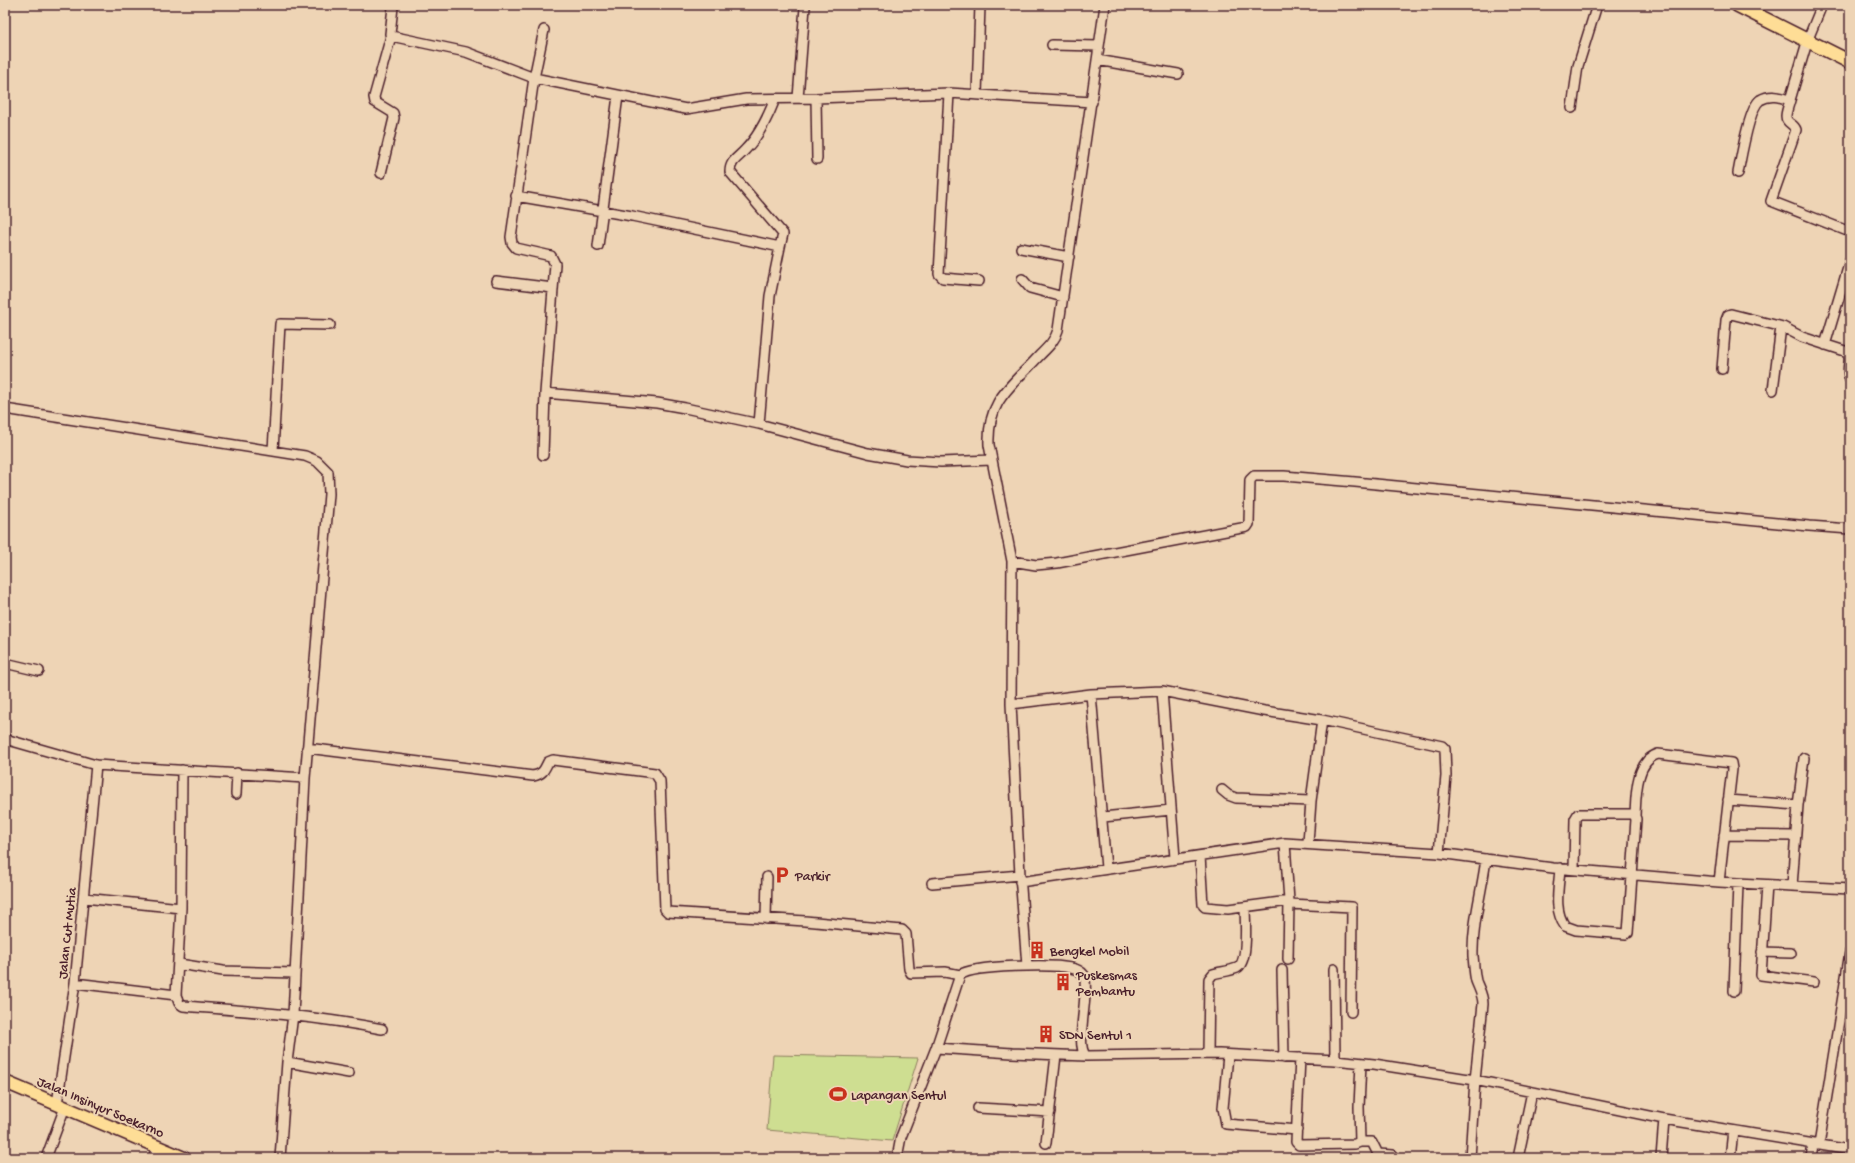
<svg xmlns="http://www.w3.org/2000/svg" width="1855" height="1163" viewBox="0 0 1855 1163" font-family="'Gochi Hand',sans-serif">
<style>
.green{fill:#cede91;stroke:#8c7e5e}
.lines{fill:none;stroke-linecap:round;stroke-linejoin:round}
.minor-casing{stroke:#4a1f2b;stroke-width:12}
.major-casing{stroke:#4a1f2b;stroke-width:15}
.highway-casing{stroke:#4a1f2b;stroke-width:16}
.minor{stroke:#eed4b5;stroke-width:9}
.major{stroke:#fedd96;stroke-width:12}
.highway{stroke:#fedd96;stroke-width:13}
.labels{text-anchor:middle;stroke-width:4;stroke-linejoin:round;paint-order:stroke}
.poi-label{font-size:14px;fill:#4a1f2b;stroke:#eed4b5;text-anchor:start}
.street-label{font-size:14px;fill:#4a1f2b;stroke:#eed4b5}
</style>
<rect width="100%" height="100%" fill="#eed4b5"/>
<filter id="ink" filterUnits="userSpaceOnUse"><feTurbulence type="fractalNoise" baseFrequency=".025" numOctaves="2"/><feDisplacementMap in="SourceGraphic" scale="8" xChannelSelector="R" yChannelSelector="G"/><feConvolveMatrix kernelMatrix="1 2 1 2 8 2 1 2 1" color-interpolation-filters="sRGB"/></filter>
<g filter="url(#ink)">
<path class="green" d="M773 1055 918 1058 892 1141 767 1130Z"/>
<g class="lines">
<g class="minor-casing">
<path id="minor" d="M544 30 534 78 686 109 746 99 816 98 949 93 1092 102
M391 36 466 52 534 78 511 237 512 243 516 248 551 256 555 264 545 393 543 455
M1052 45 1099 46
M1097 60 1178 74
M949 93 939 274 943 278 979 281
M977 94 980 5
M798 98 805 7
M816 98 817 159
M775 99C768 117 759 136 745 150 738 158 730 161 730 172L783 234 780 247
M1790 100C1789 105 1784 116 1787 120 1790 125 1794 124 1796 130L1771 201 1850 232
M1572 108 1578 66 1597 5
M381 173 394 118 393 113 375 102 374 97 391 36 390 34 393 7 392 5
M1738 173C1741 158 1749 108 1760 100 1770 94 1780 97 1790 100L1808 39 1822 5
M516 196 632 216 780 247 770 296 759 424
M598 246 618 96
M1021 248 1069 257
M1022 279 1030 288 1063 297
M496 281 553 288
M1825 345 1850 261
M1722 369 1726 320 1728 315 1731 314 1783 327 1802 337 1848 352C1852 361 1845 370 1850 379
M1773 390 1781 327
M545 393 657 403 685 408 759 424 868 453 907 460 941 462 992 460
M5 409 305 456 317 461 328 472 329 494 305 778 293 1015 287 1062 280 1158
M273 451 280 324 330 325
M1012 561 1036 565 1057 563 1247 527 1249 524 1250 480 1254 476H1284L1355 482 1809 526 1850 529
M5 663 39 671
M1162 691 1175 858
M1091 694 1106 868
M1011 704 1091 694 1162 691 1264 711 1322 720 1442 746 1445 749 1446 776 1439 853
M5 739 96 765 305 778
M307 748 533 776C543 774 544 770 548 762L553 760 655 773 660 781 665 909 668 912 805 921 902 930 906 934 909 969 911 973 945 972 960 975
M182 770 181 908 176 995 179 1003 183 1006C250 1011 316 1016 382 1029
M1222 790 1228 795 1236 798 1311 801
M236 794 237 773
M1728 800 1798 805
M1635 816C1636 797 1635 761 1658 754L1731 763 1732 769 1719 882
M1103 817 1171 810
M1724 835 1795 836
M1285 843 1289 901 1288 959
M1308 843 1311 801 1322 720
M1200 856 1203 905 1205 907 1228 909 1289 901
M1560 868C1559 887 1553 910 1565 926L1576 930 1626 934 1628 933 1636 819 1634 814H1578L1575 819 1574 869
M1020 882 1285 843 1439 853 1553 868 1719 882 1850 889
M932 883 1020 875
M1767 885 1761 975 1814 982
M1792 886 1798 805 1804 758
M84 898 181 908
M1289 904 1352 907 1351 1012
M766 919 767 877
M1762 952 1791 953
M179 964 223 971 294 973
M1027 966 1020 875 1011 704 1012 561 989 445C987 399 1012 386 1040 355 1047 348 1055 341 1058 330L1105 5
M1334 969 1335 1060
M1282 970 1284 1058
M75 983 176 995
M1734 991 1738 884
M936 1048 1012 1053 1086 1056
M1208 1054 1209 979 1213 974C1220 972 1230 971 1237 968 1249 962 1245 919 1245 907
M1228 1055 1223 1108 1226 1124 1297 1130
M1300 1058 1296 1142 1299 1145 1355 1144 1360 1142 1359 1107 1361 1063
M287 1062 349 1073
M57 1104 75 983 96 765
M978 1108 1050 1112
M1360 1142H1372L1378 1154 1393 1155
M1046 1143 1056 1055
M1819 1145 1850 952
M46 1158 65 1107
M153 1158 158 1146
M897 1158 901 1137 936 1048 960 975C973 965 1054 964 1071 968 1076 969 1081 971 1084 975 1090 994 1074 1044 1086 1056L1219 1054 1335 1060 1374 1064 1475 1080 1664 1119 1850 1150
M1470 1158 1475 1080 1483 1004C1483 995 1479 989 1476 981 1474 973 1474 964 1473 956 1472 924 1482 891 1486 859
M1518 1158 1532 1092
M1661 1158 1664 1119
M1730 1158 1733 1131
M1811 1158 1813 1144"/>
</g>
<g class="major-casing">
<path id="major" d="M5 1082 184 1158"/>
</g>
<g class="highway-casing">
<path id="highway" d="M1737 5 1850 62"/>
</g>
<use href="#minor" class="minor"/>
<use href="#major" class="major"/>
<use href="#highway" class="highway"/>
</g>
</g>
<defs>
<g id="parking-bare" transform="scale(1.38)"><path d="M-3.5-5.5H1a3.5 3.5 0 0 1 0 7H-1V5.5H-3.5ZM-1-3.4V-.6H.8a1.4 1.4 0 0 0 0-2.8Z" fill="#c8321e" stroke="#eed4b5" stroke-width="2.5" paint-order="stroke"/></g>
<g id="building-bare" transform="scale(1.38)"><path d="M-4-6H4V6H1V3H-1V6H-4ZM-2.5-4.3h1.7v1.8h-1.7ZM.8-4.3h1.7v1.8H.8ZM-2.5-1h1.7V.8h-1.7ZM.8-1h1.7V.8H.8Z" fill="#c8321e" stroke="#eed4b5" stroke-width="2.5" paint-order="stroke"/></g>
<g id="stadium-bare" transform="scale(1.38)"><path d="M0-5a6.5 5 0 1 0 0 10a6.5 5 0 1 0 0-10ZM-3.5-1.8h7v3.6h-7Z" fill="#c8321e" stroke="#eed4b5" stroke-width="2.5" paint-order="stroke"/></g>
</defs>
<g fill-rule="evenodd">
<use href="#parking-bare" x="782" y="875"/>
<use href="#building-bare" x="1037" y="950"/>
<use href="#building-bare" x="1063" y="982"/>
<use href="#building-bare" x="1046" y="1034"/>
<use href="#stadium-bare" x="838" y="1094"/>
</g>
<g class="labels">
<g class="poi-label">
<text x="795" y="880">Parkir</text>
<text x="1050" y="955">Bengkel Mobil</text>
<text x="1076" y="979">Puskesmas<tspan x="1076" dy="16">Pembantu</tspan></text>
<text x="1059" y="1039">SDN Sentul 1</text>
<text x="851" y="1099">Lapangan Sentul</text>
</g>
<g class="street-label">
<text transform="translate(66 933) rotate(-84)" y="5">Jalan Cut Mutia</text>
<text transform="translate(101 1106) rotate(23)" y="5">Jalan Insinyur Soekarno</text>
</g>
</g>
<rect width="1855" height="1163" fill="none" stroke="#eed4b5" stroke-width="20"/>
<rect x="10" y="10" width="1835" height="1143" fill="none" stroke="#4a1f2b" stroke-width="1.5" filter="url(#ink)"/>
</svg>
